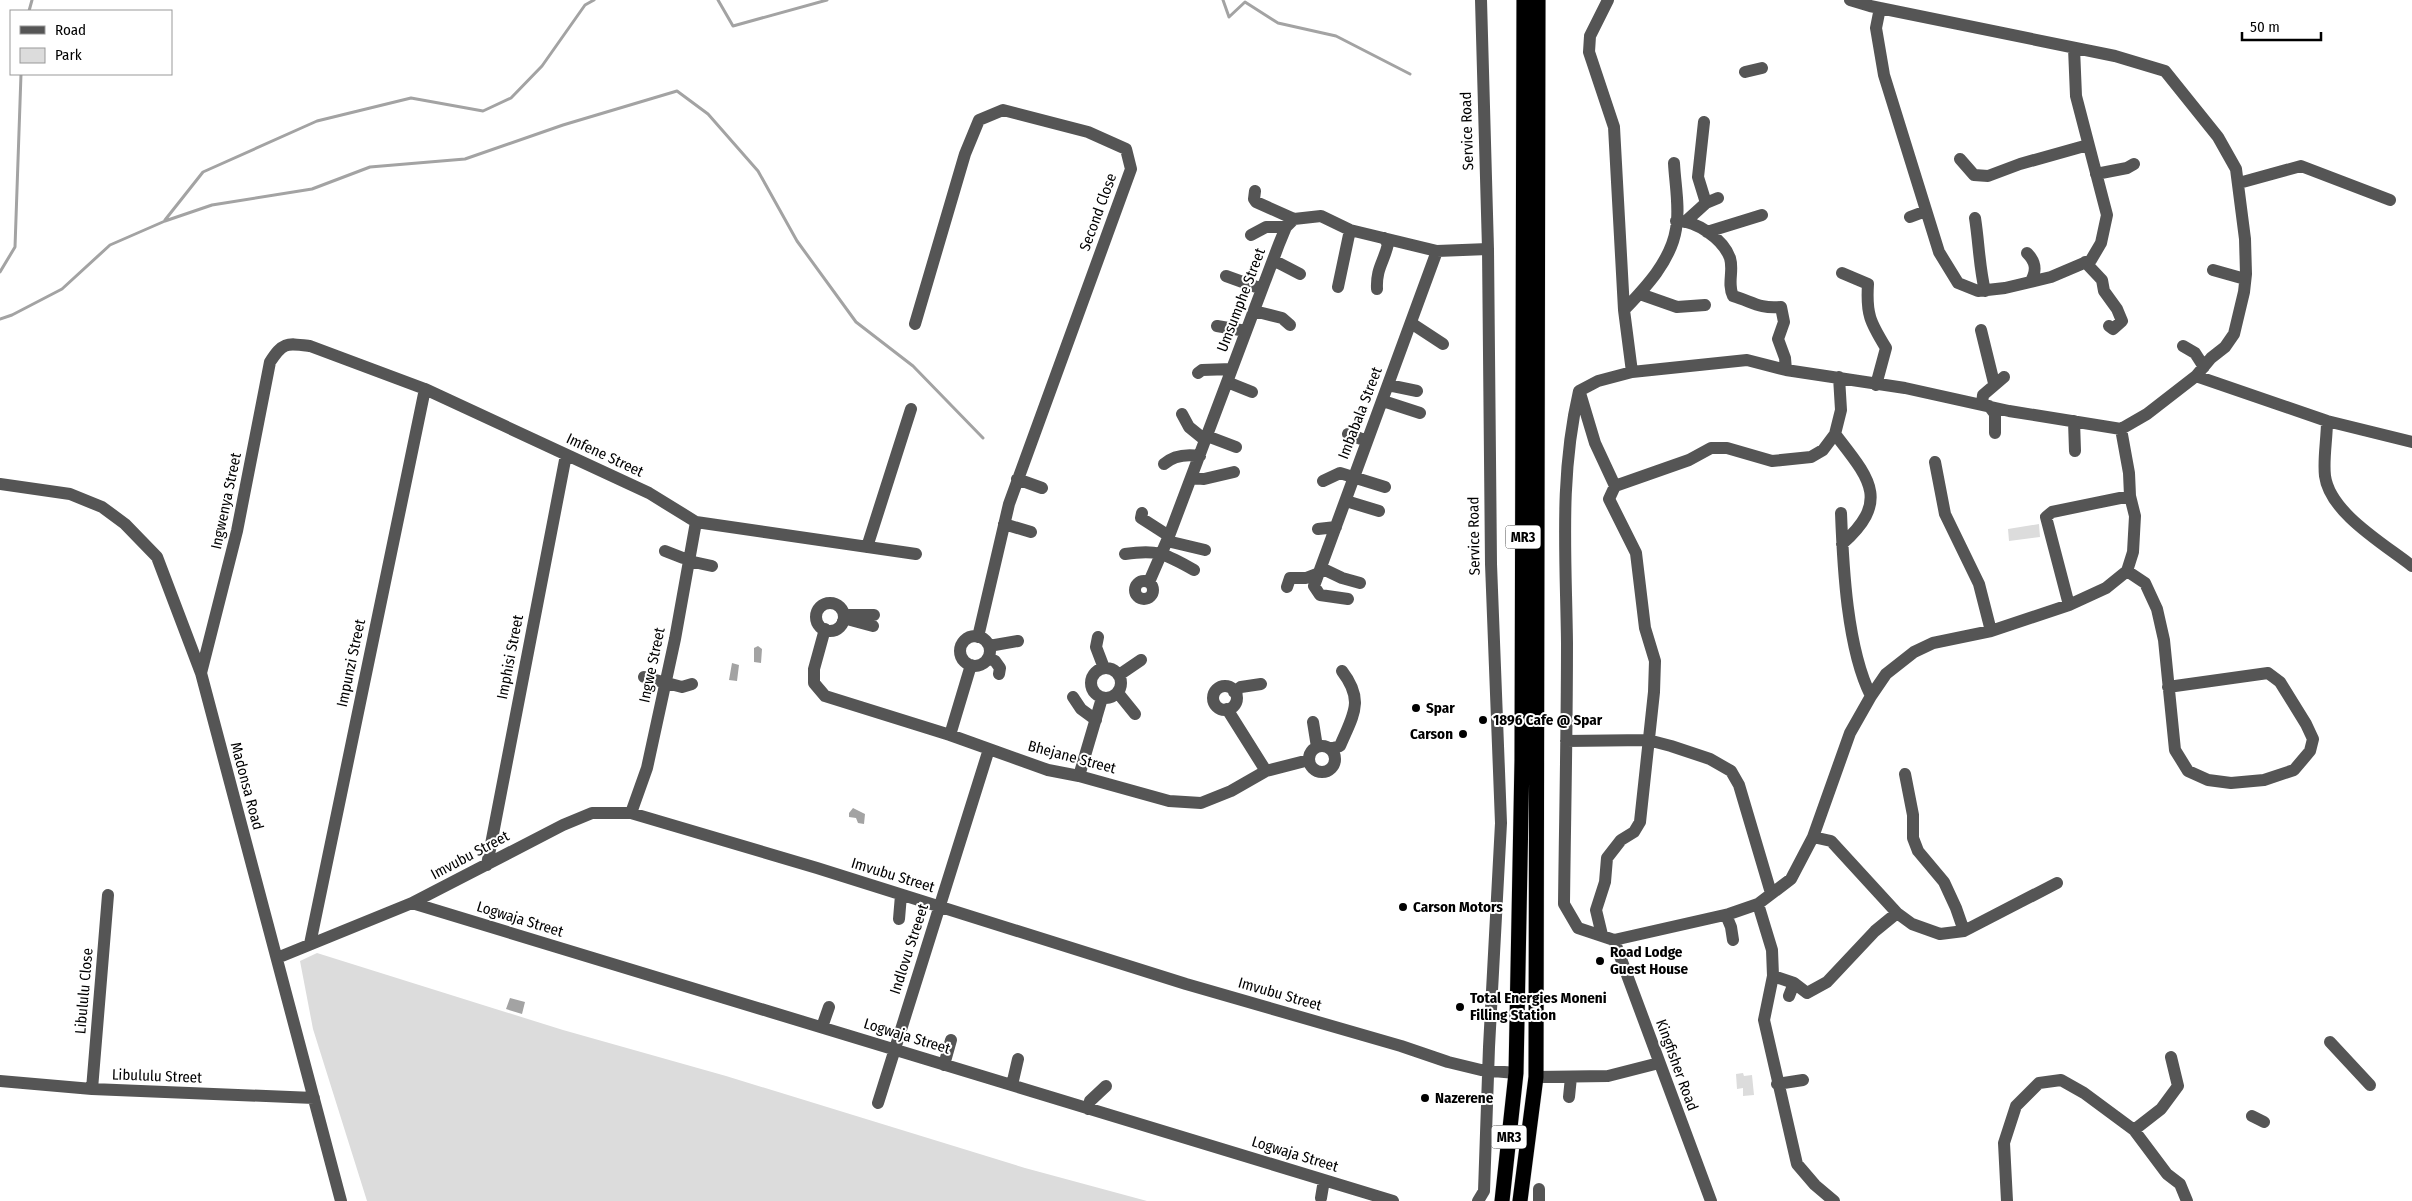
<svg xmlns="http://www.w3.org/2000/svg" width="2412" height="1201" viewBox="0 0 2412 1201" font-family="'Fira Sans Condensed',sans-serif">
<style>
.green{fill:#dcdcdc}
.water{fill:#a3a3a3}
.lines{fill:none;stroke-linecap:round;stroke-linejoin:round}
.stream{stroke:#a3a3a3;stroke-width:3}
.highway-casing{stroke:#dbdbdb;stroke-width:16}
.minor{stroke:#555;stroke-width:12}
.highway{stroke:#000;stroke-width:15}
.poi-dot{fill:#000;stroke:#fff;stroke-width:2}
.labels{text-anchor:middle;stroke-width:4;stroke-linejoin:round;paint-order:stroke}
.shield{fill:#fff;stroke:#4c4c4c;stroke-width:1}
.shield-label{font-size:14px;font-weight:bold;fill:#000}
.street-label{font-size:15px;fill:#000;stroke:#fff}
.poi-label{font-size:15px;font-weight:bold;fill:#000;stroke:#fff;text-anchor:start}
</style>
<rect width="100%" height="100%" fill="#fff"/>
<path class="green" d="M2039 524 2040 537 2009 541 2008 529Z
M317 953 563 1030 726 1076 1025 1168 1147 1201H367L313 1029 300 961Z
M1743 1073 1744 1076 1752 1075 1754 1095 1743 1096V1088L1737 1089 1736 1074Z"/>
<path class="water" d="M758 646 762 649 761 663 754 662V648Z
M732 663 739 665 737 681 729 680Z
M853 808 865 814 864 824 858 823 856 818 849 817V813Z
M510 998 525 1002 522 1014 506 1009Z"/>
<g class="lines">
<path class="stream" d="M718 0 733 26 827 0
M1223 0 1229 17 1245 2 1278 23 1336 36 1410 74
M29 11 32 0
M165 220 203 172 317 121 411 98 483 111 511 98 542 66 585 5 594 0
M0 272 15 247 21 74
M0 319 12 315 62 289 110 245 165 221 212 205 312 189 370 167 465 159 563 125 677 91 708 114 758 171 797 241 856 322 913 366 983 438"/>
<g class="highway-casing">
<path id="highway" d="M1502 1201 1516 1073 1522 760 1524 0
M1520 1201 1536 1077 1538 0"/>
</g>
<path class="minor" d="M1608 0 1590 36 1589 52 1614 127 1624 310 1632 372
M1850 0 1870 6 2115 56 2165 71 2218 137 2236 169 2245 239 2246 274 2244 292 2234 334 2225 347 2211 358 2196 376 2147 414 2121 429 2009 411 1905 388 1786 370 1747 360 1632 372 1598 381 1579 391C1559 477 1566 557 1567 643 1567 730 1565 817 1564 904L1578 928 1614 940 1729 914 1758 904 1791 879 1813 837 1850 733 1871 696 1886 674 1914 652 1933 643 1991 631 2069 605 2106 588 2127 571 2133 552 2135 516 2130 496 2129 473 2121 429
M1880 8 1876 28 1884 75 1939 252 1958 283 1978 291 2005 288 2051 277 2091 260 2101 243 2107 215 2076 96 2074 48
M1745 72 1762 68
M1704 122 1698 177 1706 203
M1960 159 1974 175 1988 176 2020 164 2088 145
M2096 174 2127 168 2134 164
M2239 183 2301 166 2390 200
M1255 191 1254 199 1256 202 1294 219
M1910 217 1926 211
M1975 218C1979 243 1979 266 1985 291
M1676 221C1696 220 1723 239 1730 258 1734 271 1727 283 1733 296 1753 302 1759 309 1781 307L1784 322 1778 339 1785 358 1786 370
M1685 222 1706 203 1718 198
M1707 232 1762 215
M1251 235 1266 227H1286
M2027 253C2036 262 2037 270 2031 281
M1273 260 1300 274
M2085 262 2102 280 2104 291 2117 309 2122 321 2113 329 2109 326
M2213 270 2245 279
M1842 273 1868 284C1866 314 1870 322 1886 348L1876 385
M1226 276 1262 289
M1338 287 1350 230
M1377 289C1376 268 1384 262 1388 244L1384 238
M1640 294 1677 307 1705 305
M1624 310C1645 288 1671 261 1676 229 1680 208 1675 184 1674 163
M1254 311 1282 318 1290 325
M1411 323 1443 344
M915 324 965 154 979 120 1003 110 1088 132 1126 149 1131 169 1009 504 978 637
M1217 326 1246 331
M1981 330 1994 383
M2183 346 2195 353 2204 367
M1198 373 1202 370 1232 369
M2196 376 2327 421 2412 442
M1227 382 1252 392
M1388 385 1417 391
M1580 393 1595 443 1615 486 1609 499 1636 553 1645 628 1655 661 1654 692 1640 822 1634 832 1621 840 1607 858 1605 882 1596 910 1602 935
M1383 401 1420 413
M1982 405 1983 395 2004 377
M1989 406 1995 414V433
M1182 414 1189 427 1205 440
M2074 421 2075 451
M2327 421C2327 439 2323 459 2325 476 2330 513 2384 544 2412 566
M1348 434 1367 441
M1835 434C1868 477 1892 500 1842 544
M1207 436 1236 447
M1935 462 1945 514 1979 584 1991 631
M1164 464C1174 455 1187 454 1200 456
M1191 478 1204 479 1234 472
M1017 479 1042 488
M1323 481 1340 473 1385 487
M0 484 70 494 102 507 125 524 157 557 201 673 341 1201
M1615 486 1689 460 1711 448H1727L1772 461 1811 457 1823 450 1835 434 1841 410 1839 377
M1346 501 1379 511
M1142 513 1141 518 1169 536
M1841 513C1843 566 1847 649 1871 696
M1004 524 1031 532
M1318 529 1336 527
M1167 541 1205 550
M867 547 911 409
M665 551 683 558H690
M1125 554C1159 549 1165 554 1194 570
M689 561 712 566
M1321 568 1342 578 1360 583
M2127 571 2145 583 2157 609 2164 640 2175 750 2188 771 2208 780 2231 783 2264 780 2294 770 2310 751 2313 739 2306 724 2280 682 2268 673 2168 687
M1135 590a9 9 0 1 1 18 0a9 9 0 1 1-18 0Z
M1149 582 1169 536 1279 244 1286 227 1294 219 1321 216 1350 230 1437 251 1488 249
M1287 587 1290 578H1306L1319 573
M1348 599 1320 595 1314 586 1437 251
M816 617a14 14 0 1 1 28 0a14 14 0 1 1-28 0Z
M2069 605 2046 517 2052 512 2130 496
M849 615H874
M843 621 847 619 873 626
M825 629 814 669V683L825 696 950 735 1048 770 1079 776 1169 801 1201 803 1231 791 1266 771 1309 760
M960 651a15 15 0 1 1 30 0a15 15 0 1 1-30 0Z
M1098 637 1096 647 1104 668
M989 646 1018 641
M988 658 995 661 1000 668 999 674
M1091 683a15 15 0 1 1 30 0a15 15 0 1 1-30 0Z
M201 673 237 531 270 362C283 342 286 343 310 346L425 389 649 493 696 522 916 554
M1119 675 1141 660
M644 677 682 687 692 684
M1213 698a12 12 0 1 1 24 0a12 12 0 1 1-24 0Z
M1234 692 1241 687 1261 684
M1118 693 1135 714
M1073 697 1081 709 1096 720
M1227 709 1266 771
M1313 722 1317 747
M950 735 971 665
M1566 741 1648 740 1671 746 1710 759 1731 771 1739 785 1771 893
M1309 759a13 13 0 1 1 26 0a13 13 0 1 1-26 0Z
M1330 749 1340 746C1353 715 1365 701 1342 671
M1905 774 1913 815V838L1918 851 1944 882 1956 908 1964 931
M1079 776 1102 698
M631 813 647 768 675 639 696 522
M1813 837 1831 841 1897 913 1912 924 1940 934 1964 931 2057 883
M487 865 566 455
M412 903 1393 1201
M1758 904 1772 950 1773 976 1764 1020 1797 1164 1815 1185 1834 1201
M1726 915 1731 927 1733 940
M899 919 901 895
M1614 940 1711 1201
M310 944 425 389
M277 958 412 903 563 825 592 813H631L817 868 1186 984 1401 1046 1448 1062 1481 1070 1516 1073
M1773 976 1794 983 1807 993 1827 982 1875 931 1897 913
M1789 996 1794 983
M822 1027 829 1007
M2330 1042 2370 1085
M944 1065 951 1040
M1536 1077 1608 1076 1659 1063
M0 1081 92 1089 314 1098
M1777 1084 1803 1080
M1012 1085 1018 1059
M92 1089 108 895
M1569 1097 1571 1077
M878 1103 989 749
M1088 1109 1090 1101 1106 1086
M2252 1116 2264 1122
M2134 1130 2161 1109 2178 1086 2171 1057
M1321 1198 1324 1180
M1478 1201 1484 1191 1489 1047 1501 823 1491 564 1488 249 1481 0
M1539 1201V1189
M2007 1201 2004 1143 2016 1106 2039 1083 2061 1080 2084 1093 2134 1130 2167 1174 2180 1184 2187 1201"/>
<use href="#highway" class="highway"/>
</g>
<g class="poi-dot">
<circle cx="1416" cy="708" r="5"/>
<circle cx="1483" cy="720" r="5"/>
<circle cx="1463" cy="734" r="5"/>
<circle cx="1403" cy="907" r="5"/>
<circle cx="1600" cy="961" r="5"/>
<circle cx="1460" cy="1007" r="5"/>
<circle cx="1425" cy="1098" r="5"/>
</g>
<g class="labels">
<g class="shield">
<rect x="1505.5" y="525.5" width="35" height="23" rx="4"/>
<rect x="1491.5" y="1125.5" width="35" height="23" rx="4"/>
</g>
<g class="shield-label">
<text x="1523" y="542">MR3</text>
<text x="1509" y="1142">MR3</text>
</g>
<g class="street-label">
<text transform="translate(1467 131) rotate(-92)" y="5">Service Road</text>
<text transform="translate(1098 212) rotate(-70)" y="5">Second Close</text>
<text transform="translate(1241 300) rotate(-69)" y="5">Umsumphe Street</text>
<text transform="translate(1360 413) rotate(-69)" y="5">Imbabala Street</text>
<text transform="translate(605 455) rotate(25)" y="5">Imfene Street</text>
<text transform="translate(226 501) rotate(-78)" y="5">Ingwenya Street</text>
<text transform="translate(1474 536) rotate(-91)" y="5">Service Road</text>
<text transform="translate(510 657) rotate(-79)" y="5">Imphisi Street</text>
<text transform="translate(351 663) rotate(-78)" y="5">Impunzi Street</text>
<text transform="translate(652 665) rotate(-78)" y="5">Ingwe Street</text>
<text transform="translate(1072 757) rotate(15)" y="5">Bhejane Street</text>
<text transform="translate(247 786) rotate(75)" y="5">Madonsa Road</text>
<text transform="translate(470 855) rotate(-28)" y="5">Imvubu Street</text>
<text transform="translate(893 875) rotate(17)" y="5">Imvubu Street</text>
<text transform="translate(520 919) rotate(17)" y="5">Logwaja Street</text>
<text transform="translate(909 949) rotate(-72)" y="5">Indlovu Streeet</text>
<text transform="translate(84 991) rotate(-85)" y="5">Libululu Close</text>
<text transform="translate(1280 994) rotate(16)" y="5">Imvubu Street</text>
<text transform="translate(907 1036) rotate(17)" y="5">Logwaja Street</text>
<text transform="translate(1677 1065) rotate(70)" y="5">Kingfisher Road</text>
<text transform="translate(157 1076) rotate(2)" y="5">Libululu Street</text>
<text transform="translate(1295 1154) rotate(17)" y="5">Logwaja Street</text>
</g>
<g class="poi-label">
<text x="1426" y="713">Spar</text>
<text x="1493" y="725">1896 Cafe @ Spar</text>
<text x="1453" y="739" text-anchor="end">Carson</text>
<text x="1413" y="912">Carson Motors</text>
<text x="1610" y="957">Road Lodge<tspan x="1610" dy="17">Guest House</tspan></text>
<text x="1470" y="1003">Total Energies Moneni<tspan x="1470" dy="17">Filling Station</tspan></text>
<text x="1435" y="1103">Nazerene</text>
</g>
</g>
<rect x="10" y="10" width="162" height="65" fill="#ffffff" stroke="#999999"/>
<rect x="20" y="26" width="25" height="8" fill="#555555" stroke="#999999"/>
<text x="55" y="35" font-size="15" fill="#000000">Road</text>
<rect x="20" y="48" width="25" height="15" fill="#dcdcdc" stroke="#999999"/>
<text x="55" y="60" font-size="15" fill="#000000">Park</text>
<path d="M2242 32v8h79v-8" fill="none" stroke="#000000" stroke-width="2.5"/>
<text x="2250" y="32" font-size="15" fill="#000000" stroke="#ffffff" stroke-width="4" paint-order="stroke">50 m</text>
</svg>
